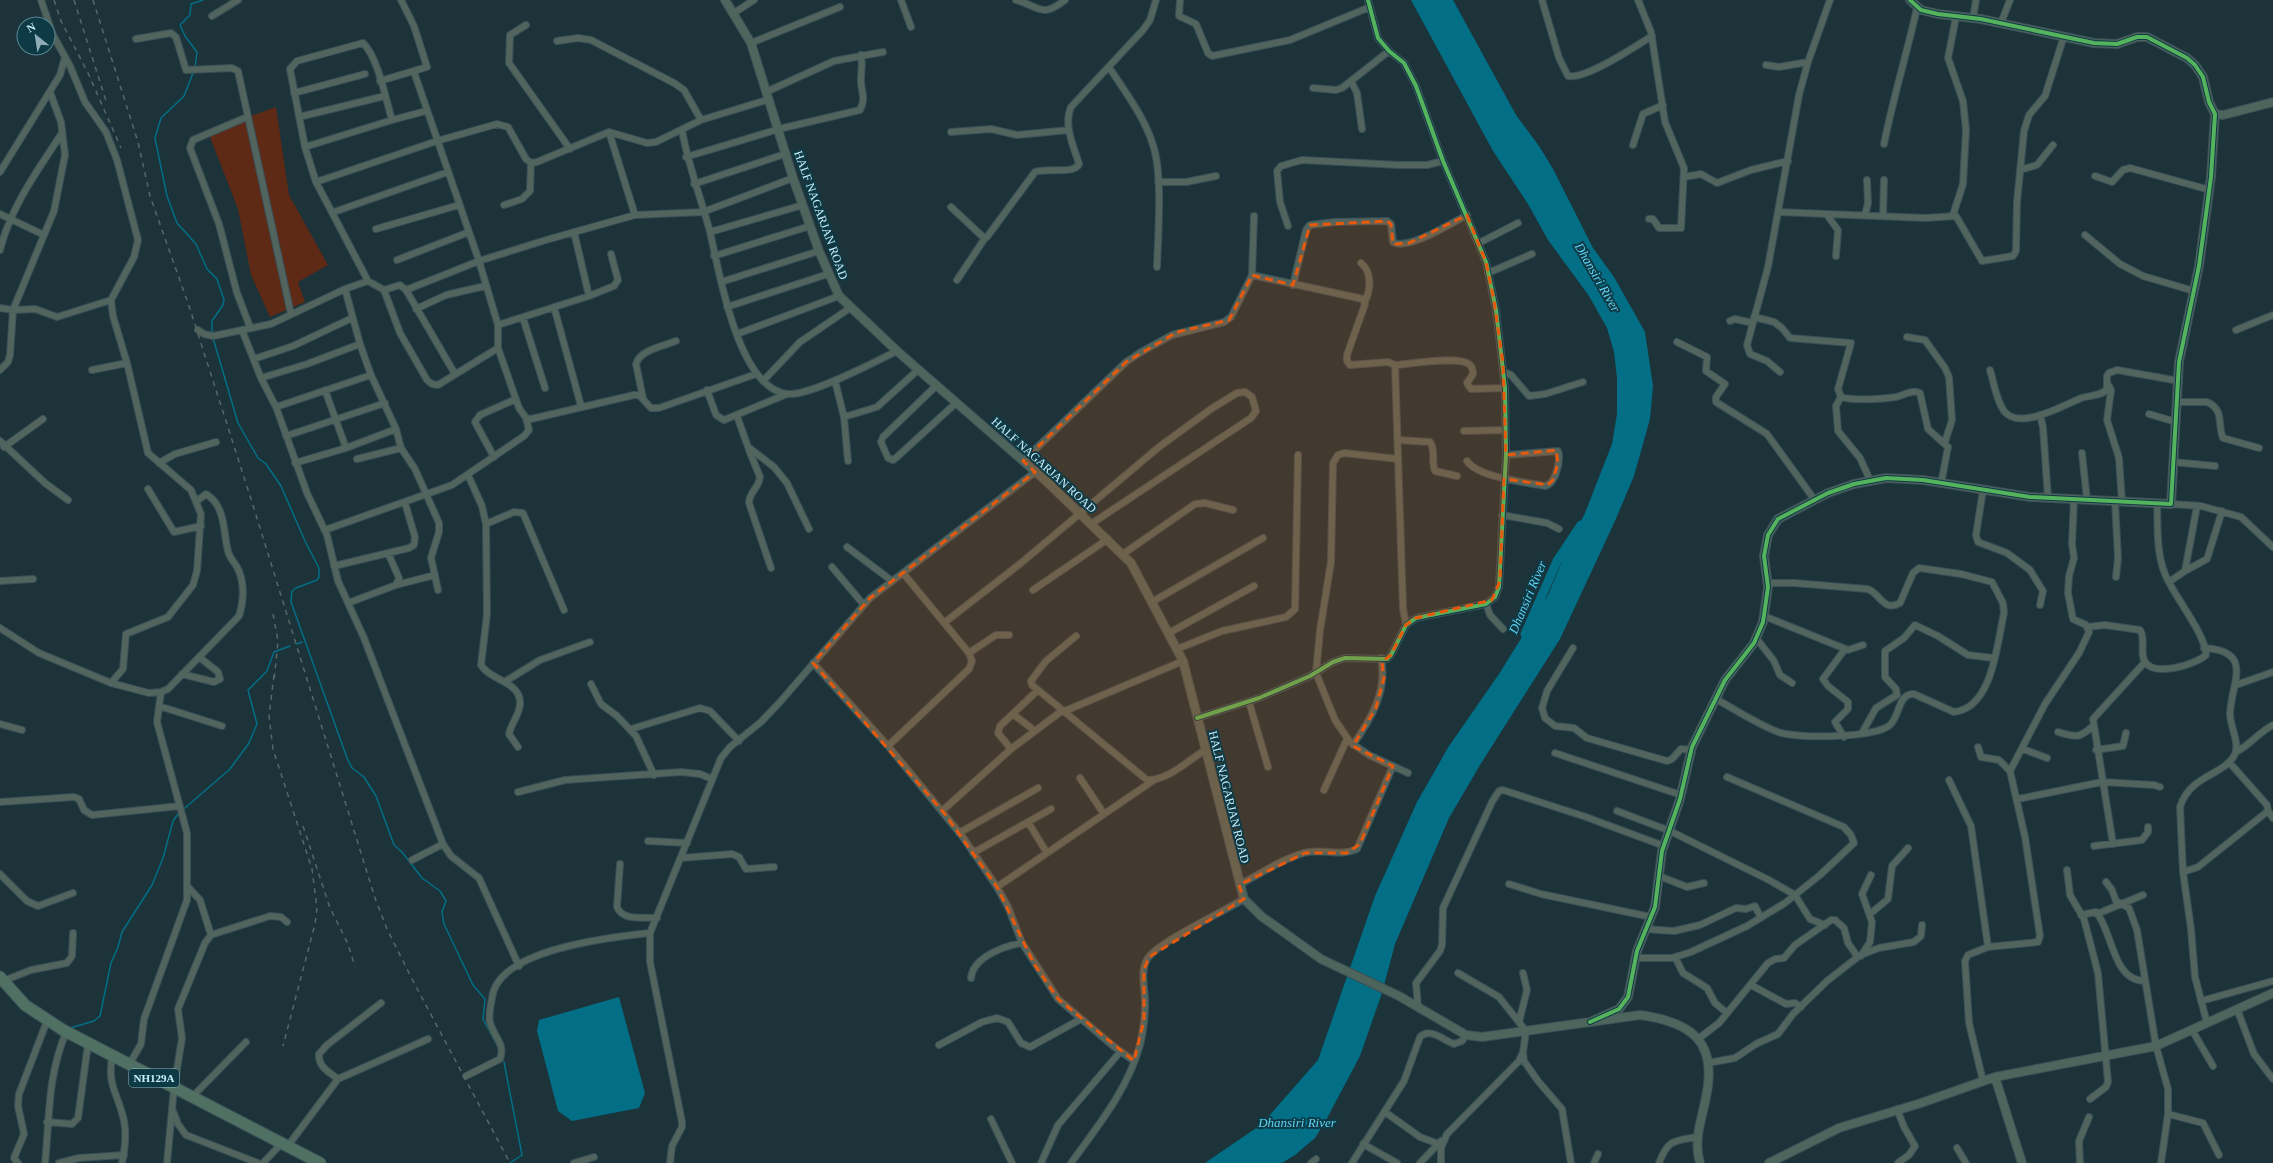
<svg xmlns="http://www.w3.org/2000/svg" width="2273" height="1163" viewBox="0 0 2273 1163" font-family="'Times New Roman',serif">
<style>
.green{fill:#5e2915}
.water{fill:#036f86}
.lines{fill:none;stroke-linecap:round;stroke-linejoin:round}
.stream{stroke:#036f86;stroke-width:1.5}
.river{stroke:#036f86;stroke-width:9}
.street-casing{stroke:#3a5056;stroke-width:8}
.secondary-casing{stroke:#3a5056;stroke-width:10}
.highway-casing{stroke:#3a5056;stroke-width:13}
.street{stroke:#51645e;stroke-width:6}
.secondary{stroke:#4e655d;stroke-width:8}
.highway{stroke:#517064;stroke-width:11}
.rail{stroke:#566968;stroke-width:1.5;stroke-dasharray:5 5;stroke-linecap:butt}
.cycleway-casing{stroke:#0e3a46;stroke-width:6}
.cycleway{stroke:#56b35d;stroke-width:4}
.marked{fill:#e8590c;fill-opacity:0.2;stroke:#e8590c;stroke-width:3;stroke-dasharray:8 5;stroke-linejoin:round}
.labels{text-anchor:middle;stroke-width:4;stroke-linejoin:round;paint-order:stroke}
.shield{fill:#0e3a46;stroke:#92b9c6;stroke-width:1}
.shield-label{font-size:11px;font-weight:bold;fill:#caf0fd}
.street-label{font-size:12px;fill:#caf0fd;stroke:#0e3a46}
.water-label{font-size:13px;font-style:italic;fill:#61d3f4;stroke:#0e3a46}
</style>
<rect width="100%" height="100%" fill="#1b3339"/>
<path class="green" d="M276 107 289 195 328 265 298 282 305 302 270 317 251 275 238 209 208 132Z"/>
<path class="water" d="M1411 0H1453L1516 115 1539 146 1553 169 1593 248 1614 277 1645 332 1653 386 1650 419 1634 476 1615 521 1560 639 1480 765 1449 818 1395 944 1382 993 1360 1056 1325 1122 1315 1138 1295 1155 1282 1163H1205L1262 1124 1318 1060 1375 896 1417 802 1449 746 1499 674 1548 595 1563 559 1585 513 1612 444 1617 414V378L1614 352 1607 328 1589 296 1548 240 1528 204 1493 151Z
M619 997 645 1093 639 1108 572 1121 558 1111 537 1031 539 1020Z"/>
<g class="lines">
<path class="stream" d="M195 67 197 52 185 36 180 25 190 15 191 4 203 0
M193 73 184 96 161 118 155 138 167 196 177 223 196 244 207 269 217 279 224 300 223 305 212 321V334
M213 338 238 423 258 458 266 464 281 486 305 541 319 568V577L317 580 296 588 292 591 291 602 347 758 352 768 364 777 376 796 394 845 402 852 422 878 440 891 446 901 442 912 444 924 473 985 485 999 483 1019 498 1047
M297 644 302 642
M185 808 230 769 249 743 257 724 248 690 267 671 274 652 290 646
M70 1028 94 1021 100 1016 111 963 118 947 122 932 152 885 163 858 173 821 178 814
M504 1062 522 1155 510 1163"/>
<path class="river" d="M1525 634 1557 561 1581 525"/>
<g class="street-casing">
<path id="street" d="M41 0 53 35 70 66 85 102 106 132 117 160 138 240 134 257 111 300 113 316 127 363 148 453 191 490 201 514 197 571 193 585 168 617 126 634 123 669 111 683
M901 0 911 27
M1016 0C1039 6 1041 19 1065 0
M1180 0 1179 16 1196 24 1208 53 1212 56 1290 40 1370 7
M1542 0 1559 58 1568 76C1586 80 1636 46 1652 36
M1638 0 1651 32 1665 122 1684 168 1681 228H1659L1653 219H1649
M734 13 754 0
M212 16 238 0
M1973 18 1976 0
M2001 23 2010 0
M526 25 510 35 509 63 570 149
M136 39 171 33 176 37 186 70 232 68 238 71 291 314
M557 41 578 38 591 40 674 83 684 90 701 120
M751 43 840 7
M1766 65 1779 67 1808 62
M1109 67C1125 92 1144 116 1153 145 1163 175 1158 234 1157 267
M414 72 479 261 498 325V348L519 408 526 418 531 419 634 395H639L651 408H659L756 374
M380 81 427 67 414 26 401 0
M1351 81 1357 93 1362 129
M1313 88 1336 90 1342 88 1389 51
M766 92 834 61 883 52
M294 93 365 74
M247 117 193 140 190 148 219 224 237 293 250 327
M299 117 385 96
M682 130C688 165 701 198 710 232 719 271 738 390 788 394 810 396 875 362 897 351
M609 132 635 215
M951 132 991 129 1017 135 1069 130
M1884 144C1893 98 1907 53 1917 8
M1633 145 1643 114 1663 105
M305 147 392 120
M686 157 779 129 860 110C867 97 860 90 861 78 861 70 863 64 861 55
M2020 170 2037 165 2053 145
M0 172 60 75 65 57
M2095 176 2112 182 2123 170 2130 168 2210 190
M1684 177 1701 174 1717 183 1751 170 1788 161
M316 182 437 141 497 124 508 127 526 159 531 163 537 162 609 132 647 143 656 142 701 120 767 100
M1158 182H1186L1216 176
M694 184 785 154
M504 205 522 199 530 191 531 163
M951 207 983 237H987L1035 172C1047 167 1074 175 1079 164 1074 147 1063 125 1071 107L1143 30 1150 20 1156 0
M334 212 448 172
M1778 212 1925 218 1956 216 1982 261 2013 256 2016 251 2017 202 2024 131 2029 115 2045 96 2064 36
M0 214 44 235 13 310 10 355 8 362 0 370
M1827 215 1838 230 1836 256
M1865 215 1868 203 1867 180
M1953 215 1963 184 1966 130 1963 101 1948 58 1956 17
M1883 216 1884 180
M1288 226 1280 202 1277 171 1281 166 1302 160 1399 165H1427L1443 161
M376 229 459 205
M574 232 589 296
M710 232 803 205
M44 235 54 211 65 155 61 122 50 92
M2085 235 2120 264 2143 276 2194 291
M1479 243 1518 223
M0 250C11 206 38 170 62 133
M714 256 810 226
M397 260 469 232
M1361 263C1372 272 1371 289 1365 301
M1488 273 1532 254
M1252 275 1363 299 1365 304 1347 355V361L1350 365 1388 362 1395 365 1403 608 1406 625
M957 280 985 238
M368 281 316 182 305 147 290 69 297 61 363 43C378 57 386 100 392 120L426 111
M721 282 819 251
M1293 285 1306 230 1310 225 1334 222 1387 221 1391 224 1393 242C1408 251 1453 222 1467 215
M345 289 360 344 371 375 396 429 401 448 415 469 439 523V532L431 558 438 590
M384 290 400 333 427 380 432 384 438 385 498 348
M406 290 479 261 546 240 635 215 703 212 793 178
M554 307 581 406
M727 307 828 274
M0 308 13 310 35 309 57 317 111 300
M416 309 446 295 485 286
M1754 317 1774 322 1782 328 1790 338 1851 343 1838 389 1841 397C1852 401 1883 399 1896 397 1904 395 1913 389 1920 393L1928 429 1948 447 1941 484
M523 318 545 388
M1730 321 1735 319 1753 323
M498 325 589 296 614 286 618 280 611 254
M198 330 204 334 213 336 271 324 345 289 368 281 384 290 400 285 406 290 455 374
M242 330 261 378 276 407 307 493 327 535 338 581 364 638 443 844 451 856 479 878 519 966
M2236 330 2273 315
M737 334 839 296
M1907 337 1925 340 1945 368 1949 377 1952 420 1945 442
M1677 342 1707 357 1706 371 1725 384 1716 397V402L1767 434 1814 499
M254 359 293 346 352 318
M1395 365C1409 364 1460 355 1470 365 1473 368 1473 371 1473 374L1467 383 1471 389 1505 388
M92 370 127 363
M1990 370C1994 383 1996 400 2004 411 2019 431 2062 406 2079 399 2087 395 2101 397 2107 389V376L2109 373 2117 370 2179 381
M1504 372 1511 375 1529 396 1545 394 1583 382
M1780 372 1767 361 1750 354 1747 345 1768 267 1799 95 1808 62 1830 0
M261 378 307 364 360 344
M763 381 800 342 850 308
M835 381 844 417 848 461
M937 385 883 437 881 442 888 458 893 460 897 457 957 402
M2109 386 2111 390 2107 420 2119 458 2122 502
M325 390 346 448
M707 390 716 415 724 420 787 394
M1841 397 1836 406 1838 431 1860 458 1870 480
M643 398 636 364C640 350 663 346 676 341
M2178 402H2207C2225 410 2217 424 2223 438L2259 448
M276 407 371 375
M2149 414 2176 422
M2040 415 2043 427 2048 498
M737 416 748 447 774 467 787 483 809 529
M844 417 877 407 919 369
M1464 431 1505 430
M286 436 385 403
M1398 440 1430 442C1436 450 1431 462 1435 471L1457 476
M0 441 45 483 68 500
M4 447 43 419
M749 450 760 477C759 488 749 492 749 503L771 568
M2082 453 2087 500
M494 457 475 422 480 415 516 399
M357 459 401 448
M1398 459 1344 453 1338 455 1333 463 1331 562 1320 630 1316 673 1335 720 1350 742 1369 755 1408 773
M1023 461 1126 362 1141 352 1172 335 1224 322 1231 317 1252 275 1254 216
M1467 461C1479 478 1525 482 1545 486 1556 484 1561 460 1558 451L1506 455
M2173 462 2215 466
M159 463 175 454 216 442
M295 463 346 448 396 429
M468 475 482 506 486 524 487 614 481 665C490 681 522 681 520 705 519 715 511 724 509 734L518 747
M148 489 174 532 201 526
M1983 490 1976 535 1978 542 2007 553 2030 570 2043 591 2040 605
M2115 502 2118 558 2116 577
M2171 504 2201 506 2241 517 2273 547
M1502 515 1547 523 1559 529
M486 524 514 512 523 513 564 610
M325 530 452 485 524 436 529 430 526 418
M847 547 892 581
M1123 554 1195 504 1205 503 1233 510
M334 566 409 548 414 545 415 537 405 503
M832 567 864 605
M2185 571 2207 559 2222 511
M0 581 33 579
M2169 582 2185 571 2197 506
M396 585 435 575
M1033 590 1108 539
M1152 602 1263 538
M348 603 396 585 399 578 388 553
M1486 604 1490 615 1503 629
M1764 616 1848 650 1863 645
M944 623 1021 563 1159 447 1211 409 1237 393 1245 392 1252 397 1256 411 1251 418 1091 524
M2088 627 2105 625 2140 630C2146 639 2140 651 2144 660 2152 678 2195 665 2206 655 2206 634 2173 595 2165 574 2156 552 2158 526 2157 504
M0 628 39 653 111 683 149 693 161 692 168 689 239 616C244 601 245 582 237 567 234 562 229 557 228 551 223 532 226 506 206 494L197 501
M1169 633 1254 586
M1076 636 1046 661 1031 681 1032 685 1147 780C1167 781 1189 760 1205 750
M1756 638 1774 661 1780 675 1792 683
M1573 648 1547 691 1542 708 1545 718 1555 726 1574 728 1587 738 1667 761 1672 759 1681 749 1692 750
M2204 648C2255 651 2231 683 2230 714 2230 727 2241 744 2234 756 2222 776 2190 775 2180 807L2183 872 2191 929 2195 977 2207 1023
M1177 649 1222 631 1286 617 1295 609 1298 455
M969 653 996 635H1009
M813 663 888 746 962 836 997 887 1008 907 1022 943 1058 999 1113 1046 1134 1061
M182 674 214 682 220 679 218 672 199 657
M506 681 540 660 590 642
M591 684 601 704 617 716 636 736 654 775
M2236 685 2273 672
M1716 699C1736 710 1757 724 1778 732 1797 739 1875 738 1890 725 1900 716 1898 693 1914 694L1954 712C1993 708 1997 643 2004 613L2003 603 1992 582 1961 574 1919 568 1913 573 1900 603C1883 613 1879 591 1867 589L1794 583H1767
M1249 702 1268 767
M159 706 222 726
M1065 711 1183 661
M1013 714 1035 731
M1197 718 1259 698 1310 676 1333 662 1345 658 1387 659 1391 655 1406 625 1416 618 1486 604 1495 597 1499 587 1506 455 1505 388 1496 310 1486 262 1443 161 1416 86 1404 63 1389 51 1378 38 1368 0
M0 724 22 730
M631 729 700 708 710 711 739 741
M2058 732C2075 737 2079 739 2093 726
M1862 733 1876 708 1897 695 1896 689 1885 677V651L1904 638 1915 625 1938 636 1968 655 1993 658
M1844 737 1835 722 1848 709V702L1828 686 1823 679 1845 649
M1353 745C1371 719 1388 691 1381 658
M888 746 969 669 972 661 969 653 903 573
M1011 749 998 733 1000 726 1038 690
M2023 749 2047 758
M2096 750 2123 746 2126 733
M2236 752C2250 745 2259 732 2273 725
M1555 753 1681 795
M2010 771 2045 704 2079 653 2089 632 2086 625 2073 619 2068 593 2069 576 2074 558 2072 544 2074 499
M1080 778 1104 814
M1949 780 1971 826 1988 947 2038 942 2040 936 2025 837 2010 771 1999 760 1981 757 1978 747
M1324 790 1347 739
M518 792 565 780 681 772 700 774 712 779
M2018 799 2102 782 2154 785 2160 787
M0 802 74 797 79 799 84 810 92 815 180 806
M942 811 1011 749 1063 710
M1617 811 1670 831 1769 880 1795 895 1810 919 1825 925
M2268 811 2273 818
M1028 822 1047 853
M959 833 1038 788
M648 841 687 843
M2113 844 2093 719 2145 662
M2094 846 2142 840 2148 832V827
M973 853 1051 809
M681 858 732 854 739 857 746 869 774 867
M412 860 443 844
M620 864 617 907C622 921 644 917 657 918
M2067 870 2070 895 2084 919 2098 973 2108 1082 2106 1087 2090 1099
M2183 872 2198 867 2268 811 2267 805 2229 762
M0 874 27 901 38 906 73 893
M1659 876 1687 887 1704 883
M2106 882 2112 890 2116 901 2129 908 2137 930 2156 1046 2168 1089V1114L2161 1163
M1509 884 1541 894 1651 917
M1239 885C1260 874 1282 859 1304 853 1322 848 1341 857 1357 849L1393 766
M187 886 200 900 211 935
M997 887 1154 780
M1870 914 1888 899 1892 866 1908 848
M2097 914 2143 895
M2081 915 2096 912C2113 931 2112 981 2145 981
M1645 929 1674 931 1700 925 1736 908 1746 909 1755 906 1761 918
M1863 954 1879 948 1914 942 1921 936 1922 925
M1675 957 1683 973 1707 988 1715 1003 1727 1013
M1635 958H1672L1691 952 1747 926 1785 903 1820 875 1854 843 1851 835 1844 827 1727 777
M1458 973 1499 997 1526 1031 1523 1052 1524 1061 1538 1081 1562 1109 1571 1163
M971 978C973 957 1004 946 1022 943
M3 981 31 970 67 963 72 956 73 933
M1751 985 1786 1004 1795 1003 1801 1007
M2201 1001 2273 981
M1418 1007 1416 983 1440 951 1442 945 1443 908 1492 802 1499 791 1503 790 1586 817 1664 846
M2237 1009 2254 1054 2273 1079
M1519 1022 1527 990 1523 973
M2192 1030 2213 1066
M1698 1039 1719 1023 1768 963 1775 959 1784 958 1795 945 1831 920H1835L1844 928 1848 943 1857 956H1861L1870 942 1872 922 1862 894 1871 875
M939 1045 982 1022 997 1018 1008 1022 1021 1043 1030 1047 1081 1019
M112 1057C108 1084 115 1089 122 1113 127 1128 125 1149 122 1163
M1708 1063 1735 1058 1756 1044 1778 1034 1793 1014 1827 981 1859 956
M129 1065 141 1044 144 1019 187 900V833L157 722 161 692
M466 1076 500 1059C506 1044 493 1036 490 1022 488 1015 491 1005 492 998 497 949 612 937 650 933
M338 1079C329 1072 318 1067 319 1054L327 1045 381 1003
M1983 1081 1969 1023 1965 961 1968 955 1988 947
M192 1097 246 1042
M1897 1109 1904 1127 1915 1146 1909 1155 1898 1163
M173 1111 178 1124 186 1135 258 1163
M1385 1112 1420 1137 1439 1144
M2168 1114 2203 1123 2219 1155
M991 1119 1012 1163
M47 1122 72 1124 78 1118 88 1044
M1363 1144 1397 1163
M287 1147 338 1079 428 1039
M1957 1148 1966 1163
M18 1163 14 1158 24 1134 18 1106 19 1094 47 1021
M45 1163C50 1115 47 1079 66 1032
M59 1163 79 1158 124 1155
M167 1163 174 1088 182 1038 178 1009 205 943 211 935 217 933 270 916 281 917 287 922
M263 1163 281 1144
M574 1163 594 1157
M670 1163 672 1146 682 1127V1122L650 962V933L721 758 730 747 761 722 780 702 870 598 1035 472
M1041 1163 1058 1125 1120 1052
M1071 1163C1098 1126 1128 1089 1140 1045 1143 1032 1145 1018 1145 1006 1146 991 1139 971 1148 958 1160 941 1223 912 1244 899
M1311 1163 1316 1159
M1352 1163 1404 1081 1420 1037C1430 1027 1443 1040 1454 1044L1462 1041 1466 1035
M1420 1163 1441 1141
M1441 1163V1148L1447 1134 1519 1061 1523 1052
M1594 1163 1598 1154
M1659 1163C1668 1139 1674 1141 1697 1137
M2080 1163 2079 1141 2089 1117"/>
</g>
<g class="secondary-casing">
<path id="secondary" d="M725 0 751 43 793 178 819 251 839 296 897 351 1045 480 1131 563 1183 661 1244 899 1261 916 1321 959 1399 996 1466 1035 1482 1037 1640 1015C1691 1022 1718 1041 1706 1097 1702 1119 1693 1140 1700 1163
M2215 114 2223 115 2273 102
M1590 1022 1619 1009 1628 997 1637 951 1655 907 1662 851 1680 799 1692 747 1725 680 1754 643 1763 622 1768 587 1764 556 1768 535 1778 519 1828 493 1854 484 1886 478 1923 480 2030 497 2171 504 2179 362 2199 266 2211 177 2215 114 2209 102 2203 77 2195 65 2187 58 2147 37H2137L2117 44 2094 43 1981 19 1938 14 1921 10 1910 0
M1995 1077 2022 1163
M1769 1163 1839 1128 1921 1103 1995 1077 2156 1046 2273 993"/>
</g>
<g class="highway-casing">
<path id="highway" d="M0 977 25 1005 63 1030 320 1163"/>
</g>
<use href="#street" class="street"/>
<use href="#secondary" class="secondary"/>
<use href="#highway" class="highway"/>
<path class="rail" d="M54 0 61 21 88 73 121 148
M74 0 107 104
M93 0 138 142 150 196 189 306 251 499 375 898 387 929 412 979 510 1163
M273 614 278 641 274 681
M274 675 269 716 273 749 312 869 317 908 315 924 283 1046
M303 826 330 908 348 944 355 967"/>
<g class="cycleway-casing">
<path id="cycleway" d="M1197 718 1259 698 1310 676 1333 662 1345 658 1387 659 1391 655 1406 625 1416 618 1486 604 1495 597 1499 587 1506 455 1505 388 1496 310 1486 262 1443 161 1416 86 1404 63 1389 51 1378 38 1368 0
M1590 1022 1619 1009 1628 997 1637 951 1655 907 1662 851 1680 799 1692 747 1725 680 1754 643 1763 622 1768 587 1764 556 1768 535 1778 519 1828 493 1854 484 1886 478 1923 480 2030 497 2171 504 2179 362 2199 266 2211 177 2215 114 2209 102 2203 77 2195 65 2187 58 2147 37H2137L2117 44 2094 43 1981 19 1938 14 1921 10 1910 0"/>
</g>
<use href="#cycleway" class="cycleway"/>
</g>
<path class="marked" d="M1467 215 1486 262 1494 300 1503 363 1506 455 1556 450 1558 463 1553 480 1548 485 1504 479 1500 581 1492 600 1416 618 1406 625 1391 655 1382 662 1384 678 1376 708 1353 746 1393 766 1360 844 1347 853H1305L1239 885 1244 899 1149 957 1144 970V1020L1134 1061 1058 999 1034 964 997 887 944 813 813 663 870 598 1035 472 1023 461 1126 362 1177 332 1229 320 1252 275 1293 285 1310 225 1387 221 1391 224 1393 244 1409 243Z"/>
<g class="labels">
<rect class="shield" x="129" y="1069" width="50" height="18" rx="3"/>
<g class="shield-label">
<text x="154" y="1082">NH129A</text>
</g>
<g class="street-label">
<text transform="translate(821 215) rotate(70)" y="4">HALF NAGARJAN ROAD</text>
<text transform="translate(1044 465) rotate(42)" y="4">HALF NAGARJAN ROAD</text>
<text transform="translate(1229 797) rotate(76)" y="4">HALF NAGARJAN ROAD</text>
</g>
<g class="water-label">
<text transform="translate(1598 277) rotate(60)" y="5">Dhansiri River</text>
<text transform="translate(1527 597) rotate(-67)" y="5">Dhansiri River</text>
<text x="1297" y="1127">Dhansiri River</text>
</g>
</g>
<g transform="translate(36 36) rotate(330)"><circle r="19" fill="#0e3a46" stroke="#59838f"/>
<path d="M0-3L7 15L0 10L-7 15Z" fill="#8daeb8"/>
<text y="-6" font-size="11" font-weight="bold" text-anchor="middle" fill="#caf0fd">N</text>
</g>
</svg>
